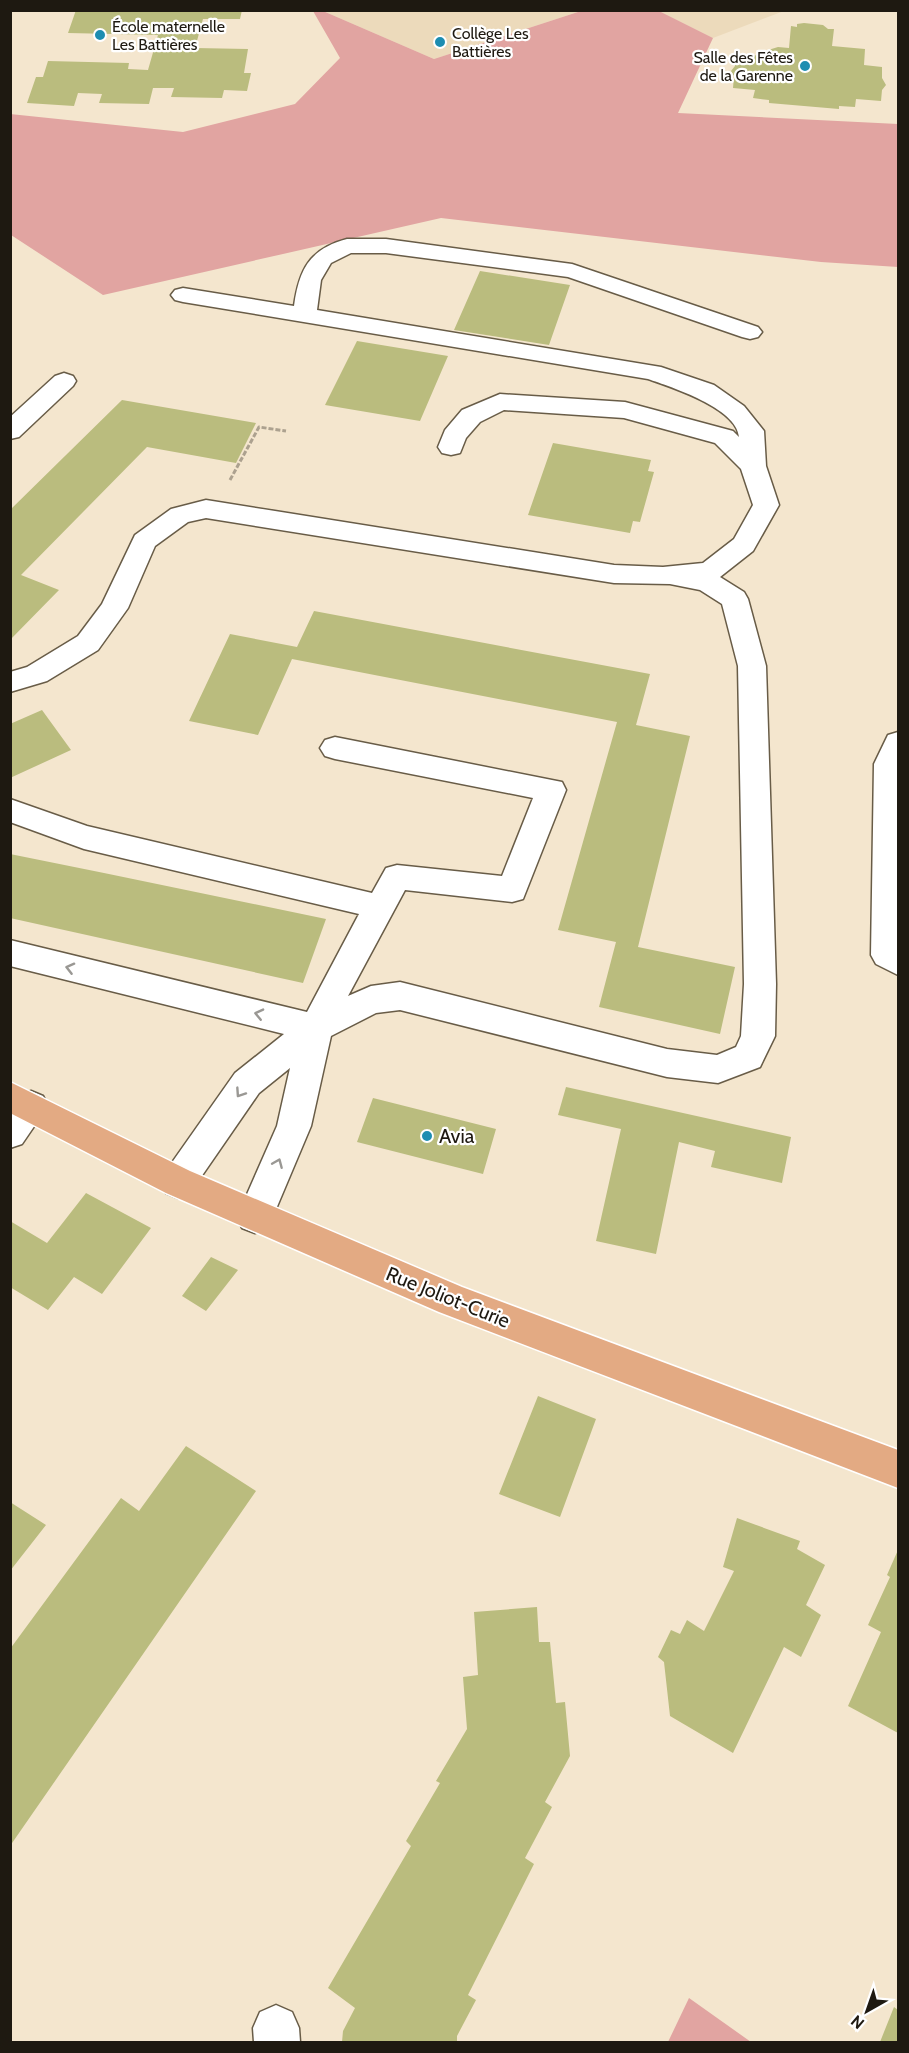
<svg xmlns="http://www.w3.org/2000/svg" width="909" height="2053" viewBox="0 0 909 2053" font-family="Cabin,sans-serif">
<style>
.built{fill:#ecdabb}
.green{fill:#e1a4a1}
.building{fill:#babc7e}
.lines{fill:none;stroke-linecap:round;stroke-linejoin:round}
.minor-casing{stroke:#685c47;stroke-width:3}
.major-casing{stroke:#fff;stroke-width:3}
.path{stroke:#aca18f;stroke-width:3;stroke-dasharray:5 2;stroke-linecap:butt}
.minor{fill:#fff;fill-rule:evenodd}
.major{fill:#e3aa83;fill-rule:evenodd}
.oneway{stroke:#9a9894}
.poi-dot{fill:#1d8db1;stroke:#fff;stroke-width:2}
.labels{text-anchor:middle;stroke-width:4.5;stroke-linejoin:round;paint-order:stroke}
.far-poi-label{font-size:16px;fill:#1e1911;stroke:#fff;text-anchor:start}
.poi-label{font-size:20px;fill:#1e1911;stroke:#fff;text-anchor:start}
.street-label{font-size:20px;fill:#1e1911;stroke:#fff}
</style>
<rect width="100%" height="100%" fill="#f4e6ce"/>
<path class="built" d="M323 11H581L434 59Z
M659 11H784L713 38Z"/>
<path class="green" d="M313 11H323L434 59 581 11H659L713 38 678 113 898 124V267L821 262 441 218 103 295 11 235 10 114 183 132 295 104 340 58Z
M689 1998 751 2042H668Z"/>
<path class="building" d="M76 10H242L240 19H203L195 48 248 49 244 73H251L247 91 224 90 222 98 171 97 174 88H153L149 104 99 103 102 94 78 93 74 106 27 103 36 77H43L48 61 129 63 128 69 148 70 158 35 68 33Z
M804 23 823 25 828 29H834L832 46 865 49 864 65 882 67V78L886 85 882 90 881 101 856 99 855 107 839 106V109L769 103V100L753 98 755 90 733 88 734 76 731 71 735 66 737 54 764 56 765 51 778 47 789 48 791 26 797 27V24Z
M480 271 570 285 549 345 454 330Z
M357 341 448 356 420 421 325 405Z
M122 400 256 423 236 463 147 447 21 575 59 590 10 640V510Z
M553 443 651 460 648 471 654 472 640 522 633 521 630 533 528 515Z
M314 611 650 674 636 725 690 736 638 947 735 967 720 1034 599 1007 616 942 558 930 617 722 292 659 258 735 189 721 230 634 297 647Z
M42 710 71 750 10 778V724Z
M10 854 104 873 326 919 303 983 10 918Z
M566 1087 791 1137 782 1183 711 1167 715 1151 679 1142 656 1254 596 1241 621 1129 558 1115Z
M373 1098 496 1129 483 1174 357 1142Z
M86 1193 151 1228 102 1294 74 1277 48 1310 10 1287V1221L47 1243Z
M211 1257 238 1270 206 1311 182 1296Z
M538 1396 596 1419 560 1517 499 1494Z
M186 1446 256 1491 10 1846V1649L121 1498 139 1511Z
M10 1502 46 1525 10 1571Z
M737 1518 800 1541 797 1549 825 1565 806 1605 821 1615 801 1657 784 1647 733 1753 670 1716 664 1662 658 1657 671 1630 680 1634 687 1620 704 1631 734 1571 723 1567Z
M898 1550V1733L848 1706 881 1632 868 1625 890 1577 887 1575Z
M537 1607 539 1642H550L556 1703 565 1702 570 1756 545 1802 552 1807 525 1858 534 1864 468 1995 476 2000 457 2036V2042H342L343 2031 355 2008 328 1988 411 1846 406 1841 440 1783 436 1781 467 1729 463 1677 478 1675 474 1612Z
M894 2007 898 2010V2042H880Z"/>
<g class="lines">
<g class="minor-casing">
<path id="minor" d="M347 239H386L572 264 758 327 762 332 758 337 750 339 742 337 568 277 386 253H351L331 263 321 280 317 310 661 367 714 385 744 406 764 431 766 466 779 505 753 551 720 577 744 592 748 599 766 666 776 984 775 1036 760 1067 718 1083 667 1077 400 1010 376 1013 331 1036 311 1126 268 1228 255 1233 242 1228 237 1217 277 1126 290 1068 259 1093 190 1193 178 1198 166 1193 160 1182 166 1171 235 1073 284 1034 10 966V940L307 1012 359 914 84 849 10 822V799L87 826 372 893 386 868 397 865 502 876 533 798 335 759 325 756 320 748 325 740 335 737 562 782 566 790 523 899 512 902 405 890 348 996 371 986 400 982 667 1049 717 1055 736 1047 741 1036 744 984 738 666 722 604 700 590 670 584 614 583 206 518 188 522 155 546 128 608 98 650 47 681 10 692V672L27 667 78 636 102 604 135 535 171 509 206 500 614 565 663 567 703 563 734 539 753 505 741 469 715 443 624 418 504 410 480 422 466 438 460 453 451 455 442 453 438 447 445 430 462 410 500 394 625 402 733 431 739 437C737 408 671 387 648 379L183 302 175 300 171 295 175 290 183 288 294 306C299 270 309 249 347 239Z
M64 373 73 376 76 381 73 386 19 437 10 439V417L55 376Z
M898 732V975L876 964 871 955 874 764 888 735Z
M31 1091 43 1096 48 1106 22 1144 10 1148C10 1123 3 1101 31 1091Z
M276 2005 292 2012 299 2028 300 2042H254L253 2028 260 2012Z"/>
</g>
<g class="major-casing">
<path id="major" d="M10 1082 190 1171 462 1287 898 1450V1488L439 1312 166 1193 10 1113Z"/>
</g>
<path class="path" d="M230 480 259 427 286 431"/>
<use href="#minor" class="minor"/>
<use href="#major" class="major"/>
</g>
<defs><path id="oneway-chevron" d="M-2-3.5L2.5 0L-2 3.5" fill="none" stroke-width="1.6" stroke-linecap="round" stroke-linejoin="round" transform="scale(1.5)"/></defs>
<g class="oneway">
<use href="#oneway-chevron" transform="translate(70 968) rotate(-166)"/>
<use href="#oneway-chevron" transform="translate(259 1014) rotate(-167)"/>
<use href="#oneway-chevron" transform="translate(240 1093) rotate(124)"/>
<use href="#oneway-chevron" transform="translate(278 1163) rotate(-67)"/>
</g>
<g class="poi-dot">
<circle cx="100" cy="35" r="6"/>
<circle cx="440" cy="42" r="6"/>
<circle cx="805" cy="66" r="6"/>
<circle cx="427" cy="1136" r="6"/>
</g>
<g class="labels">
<g class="far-poi-label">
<text x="112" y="32">École maternelle<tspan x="112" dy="18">Les Battières</tspan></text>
<text x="452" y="39">Collège Les<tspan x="452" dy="18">Battières</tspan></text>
<text x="793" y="63" text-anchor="end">Salle des Fêtes<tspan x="793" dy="18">de la Garenne</tspan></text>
</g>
<g class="poi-label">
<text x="439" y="1143">Avia</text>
</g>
<g class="street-label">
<text transform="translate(448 1297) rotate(22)" y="7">Rue Joliot-Curie</text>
</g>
</g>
<rect width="909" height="2053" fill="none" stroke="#1e1911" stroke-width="24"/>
<g transform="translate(867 2011) rotate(220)" stroke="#ffffff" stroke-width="4.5" paint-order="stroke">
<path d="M0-4.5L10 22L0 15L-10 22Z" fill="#1e1911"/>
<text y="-9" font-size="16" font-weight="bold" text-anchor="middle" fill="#1e1911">N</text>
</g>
</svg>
